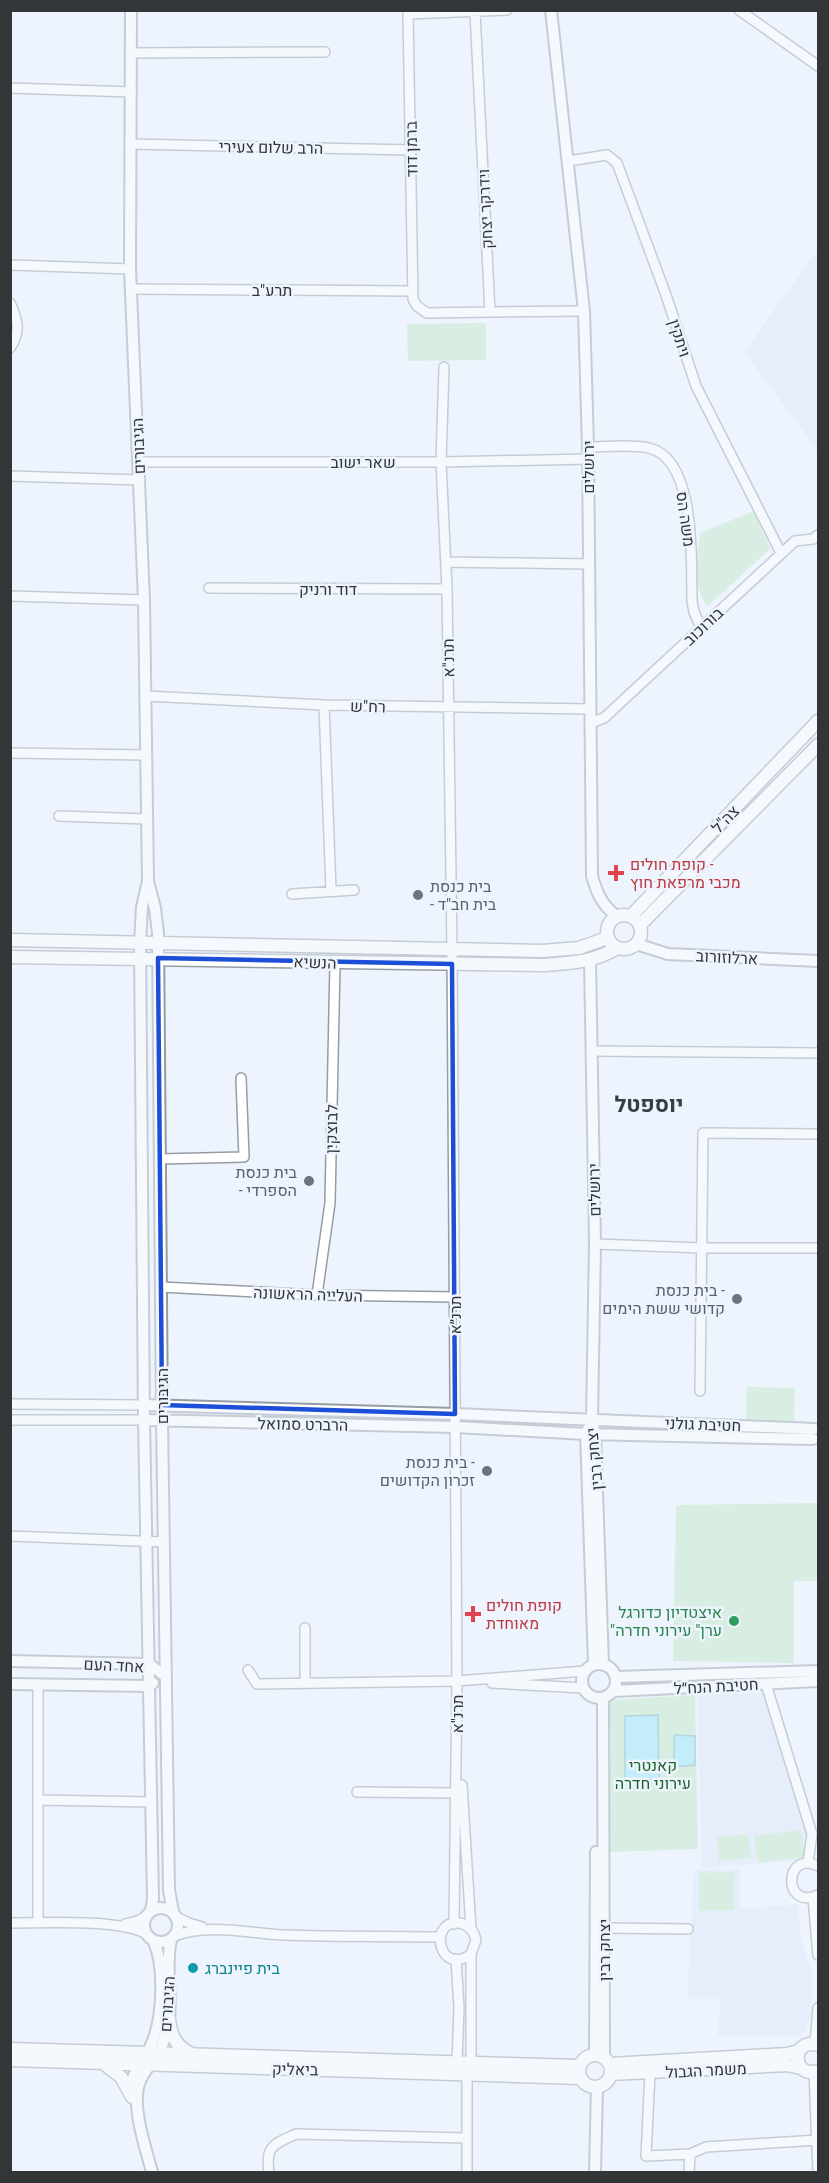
<svg xmlns="http://www.w3.org/2000/svg" width="829" height="2183" viewBox="0 0 829 2183" font-family="'Roboto Condensed',Heebo,sans-serif">
<style>
.built{fill:#dce7f6}
.green{fill:#bfe6c1}
.water{fill:#90e4f5;stroke:#74b0bd;stroke-width:1.5}
.lines{fill:none;stroke-linecap:round;stroke-linejoin:round}
.minor-casing{stroke:#959ca4;stroke-width:12}
.tertiary-casing{stroke:#959ca4;stroke-width:14}
.secondary-casing{stroke:#959ca4;stroke-width:15}
.minor{stroke:#fff;stroke-width:9}
.tertiary{stroke:#fff;stroke-width:10}
.secondary{stroke:#fff;stroke-width:12}
.marked{fill:none;stroke:#1d4ed8;stroke-width:4.5;stroke-linejoin:round}
.health-dot{fill:#e0444e;stroke:#edf4fd;stroke-width:2}
.worship-dot{fill:#6b7280;stroke:#edf4fd;stroke-width:2}
.leisure-dot{fill:#2e9e5b;stroke:#edf4fd;stroke-width:2}
.culture-dot{fill:#0f9aa8;stroke:#edf4fd;stroke-width:2}
.labels{text-anchor:middle;stroke-width:5;stroke-linejoin:round;paint-order:stroke}
.street-label{font-size:16px;fill:#333639;stroke:#edf4fd}
.health-label{font-size:16px;fill:#be3a42;stroke:#edf4fd;text-anchor:start}
.worship-label{font-size:16px;fill:#5b616d;stroke:#edf4fd;text-anchor:end}
.leisure-label{font-size:16px;fill:#27864d;stroke:#edf4fd;text-anchor:end}
.park-label{font-size:16px;fill:#1d652b;stroke:#edf4fd}
.culture-label{font-size:16px;fill:#0d838f;stroke:#edf4fd;text-anchor:start}
.district-label{font-size:22px;font-weight:bold;fill:#373d44;stroke:#edf4fd}
</style>
<rect width="100%" height="100%" fill="#edf4fd"/>
<path class="built" d="M818 249V451L744 352Z
M764 1693 809 1838 806 1840 807 1852 803 1860 702 1868 697 1695Z
M740 1869V1909L798 1904 800 1933 812 1972 811 2017 802 2036H718L720 1999H687L694 1870Z"/>
<path class="green" d="M486 323V360L408 361 407 324Z
M754 511 770 549 708 606C690 586 697 557 700 533Z
M747 1387 795 1388 794 1423 746 1422Z
M818 1503V1581H794V1663L673 1661 676 1505Z
M695 1695 698 1849 610 1852V1700Z
M801 1830 805 1857 758 1863 754 1836Z
M748 1834 751 1858 719 1861 717 1837Z
M734 1872V1910L699 1911V1873Z"/>
<path class="water" d="M658 1715 659 1782 625 1783V1716Z
M674 1735 695 1736V1765L674 1767Z"/>
<g class="lines">
<g class="minor-casing">
<path id="minor" d="M739 10 818 66
M475 12 490 312 584 311
M131 53 325 52
M10 88 131 92
M130 144 412 150
M568 161 607 155 617 163 666 295 696 386 781 553
M10 265 130 269
M132 289 412 291
M10 303C18 319 21 333 10 348
M490 312 427 313 417 306 413 299 408 14 507 10
M444 367 441 462 447 589 452 950 457 1681 454 1924
M588 447C606 447 632 444 649 448 697 459 691 563 692 601L694 612 701 628
M139 462H441L588 459
M10 476 140 480
M446 562 589 564
M209 588 447 589
M10 596 144 600
M146 696 324 705 590 709
M324 705 331 890
M590 723 604 718 795 541 813 539 818 535
M10 753 146 755
M59 816 147 819
M292 894 354 890
M591 1051 818 1053
M160 1159 244 1157 241 1078
M595 1244 702 1248H818
M161 1287 317 1295 455 1297
M317 1295 330 1203 335 963
M700 1391 703 1133 818 1134
M10 1404 144 1405
M10 1420H144
M10 1536 163 1542
M305 1628V1683
M248 1670 257 1684 457 1681 585 1671
M492 1683 583 1688
M766 1684 812 1834 808 1863
M462 1785 471 1929
M357 1792 457 1793
M39 1800 151 1802
M818 1866C784 1849 782 1911 818 1895
M813 1898 818 1955
M175 1916 189 1923 202 1927
M10 1923C45 1923 116 1919 145 1933
M38 1923V1684
M125 1924 137 1921 147 1916
M604 1928 688 1929
M174 1936C209 1923 248 1933 284 1935 336 1937 388 1936 440 1937
M471 1954C439 1978 427 1919 460 1923 469 1925 474 1931 476 1940L471 1954V2062
M456 1959 459 2008 457 2062
M815 2043 818 2008
M467 2073V2172
M650 2073 646 2156 690 2154 706 2147 818 2140
M814 2073 818 2171
M269 2172C265 2146 274 2144 296 2134L466 2138
M689 2172 690 2154"/>
</g>
<g class="tertiary-casing">
<path id="tertiary" d="M131 10 130 269 144 600 148 881 142 907 140 943 144 1420 153 1899 151 1911
M551 10 584 311 588 447 592 876C597 893 602 906 617 916
M148 881 155 908 158 933 162 1420 169 1890 173 1912
M636 944 668 954 818 961
M590 960 595 1244 592 1420 595 1434 603 1664
M144 1405 455 1414 814 1429
M144 1420 455 1427 586 1434 813 1439
M588 1429 586 1434 594 1664
M10 1661 149 1664 165 1676
M582 1681a17 17 0 1 1 34 0a17 17 0 1 1-34 0Z
M616 1677 818 1671
M10 1684 149 1686 153 1683
M614 1691 818 1681
M603 1698 604 2057
M144 1925a17 17 0 1 1 34 0a17 17 0 1 1-34 0Z
M595 2055 596 1852
M132 2094C128 2073 145 2062 152 2043 163 2018 165 1967 154 1942
M152 2172C146 2149 130 2104 140 2081 144 2071 152 2063 158 2054 164 2044 167 2031 169 2019 172 1993 165 1965 171 1940
M595 2172 597 2087"/>
</g>
<g class="secondary-casing">
<path id="secondary" d="M607 932a17 17 0 1 1 34 0a17 17 0 1 1-34 0Z
M631 916 818 721
M640 925 818 745
M10 940 542 951 579 948 607 938
M10 957 544 965C571 963 594 962 617 948
M169 2019C171 2036 176 2047 192 2054
M818 2045C791 2037 791 2079 818 2071
M10 2049 579 2066
M579 2071a16 16 0 1 1 32 0a16 16 0 1 1-32 0Z
M10 2060 580 2078
M103 2063 121 2077 132 2097
M610 2064 787 2054 799 2051
M611 2074 787 2065 802 2068"/>
</g>
<use href="#minor" class="minor"/>
<use href="#tertiary" class="tertiary"/>
<use href="#secondary" class="secondary"/>
</g>
<path d="M0 0H829V2183H0ZM158 958 452 964 455 1414 162 1405Z" fill="#edf4fd" fill-opacity=".55" fill-rule="evenodd"/>
<path class="marked" d="M158 958 452 964 455 1414 162 1405Z"/>
<g class="health-dot">
<path d="M613 864h6v6h6v6h-6v6h-6v-6h-6v-6h6z"/>
<path d="M470 1605h6v6h6v6h-6v6h-6v-6h-6v-6h6z"/>
</g>
<g class="worship-dot">
<circle cx="418" cy="895" r="6"/>
<circle cx="309" cy="1181" r="6"/>
<circle cx="737" cy="1299" r="6"/>
<circle cx="487" cy="1471" r="6"/>
</g>
<circle class="leisure-dot" cx="734" cy="1621" r="6"/>
<circle class="culture-dot" cx="193" cy="1968" r="6"/>
<g class="labels">
<g class="street-label">
<text transform="translate(271 147) rotate(1)" y="6">הרב שלום צעירי</text>
<text transform="translate(411 149) rotate(-91)" y="6">ברמן דוד</text>
<text transform="translate(485 209) rotate(-93)" y="6">וידרקר יצחק</text>
<text x="272" y="296">תרע"ב</text>
<text transform="translate(680 338) rotate(72)" y="6">ויתקין</text>
<text transform="translate(138 446) rotate(-92)" y="6">הגיבורים</text>
<text x="363" y="468">שאר ישוב</text>
<text transform="translate(588 467) rotate(-90)" y="6">ירושלים</text>
<text transform="translate(686 519) rotate(82)" y="6">משה הס</text>
<text x="328" y="595">דוד ורניק</text>
<text transform="translate(703 626) rotate(-43)" y="6">בורוכוב</text>
<text transform="translate(448 658) rotate(-91)" y="6">תרנ"א</text>
<text transform="translate(368 706) rotate(2)" y="6">רח"ש</text>
<text transform="translate(725 819) rotate(-46)" y="6">צה"ל</text>
<text transform="translate(727 957) rotate(3)" y="6">ארלוזורוב</text>
<text transform="translate(315 962) rotate(2)" y="6">הנשיא</text>
<text transform="translate(331 1129) rotate(-89)" y="6">לבוצקין</text>
<text transform="translate(594 1190) rotate(-91)" y="6">ירושלים</text>
<text transform="translate(308 1294) rotate(2)" y="6">העלייה הראשונה</text>
<text transform="translate(455 1315) rotate(-90)" y="6">תרנ״א</text>
<text transform="translate(162 1396) rotate(-90)" y="6">הגיבורים</text>
<text transform="translate(303 1424) rotate(1)" y="6">הרברט סמואל</text>
<text transform="translate(703 1424) rotate(2)" y="6">חטיבת גולני</text>
<text transform="translate(594 1459) rotate(-95)" y="6">יצחק רבין</text>
<text transform="translate(114 1665) rotate(3)" y="6">אחד העם</text>
<text transform="translate(716 1686) rotate(-3)" y="6">חטיבת הנח״ל</text>
<text transform="translate(457 1714) rotate(-90)" y="6">תרנ"א</text>
<text transform="translate(604 1950) rotate(-90)" y="6">יצחק רבין</text>
<text transform="translate(167 2004) rotate(-86)" y="6">הגיבורים</text>
<text transform="translate(295 2069) rotate(1)" y="6">ביאליק</text>
<text transform="translate(706 2070) rotate(-3)" y="6">משמר הגבול</text>
</g>
<g class="health-label">
<text x="630" y="870">קופת חולים -<tspan x="630" dy="18">מכבי מרפאת חוץ</tspan></text>
<text x="486" y="1611">קופת חולים<tspan x="486" dy="18">מאוחדת</tspan></text>
</g>
<g class="worship-label">
<text x="430" y="892" text-anchor="start">בית כנסת<tspan x="430" dy="18">- בית חב"ד</tspan></text>
<text x="297" y="1178">בית כנסת<tspan x="297" dy="18">- הספרדי</tspan></text>
<text x="725" y="1296">בית כנסת -<tspan x="725" dy="18">קדושי ששת הימים</tspan></text>
<text x="475" y="1468">בית כנסת -<tspan x="475" dy="18">זכרון הקדושים</tspan></text>
</g>
<g class="leisure-label">
<text x="722" y="1618">איצטדיון כדורגל<tspan x="722" dy="18">"ערן" עירוני חדרה</tspan></text>
</g>
<g class="park-label">
<text x="653" y="1771">קאנטרי<tspan x="653" dy="18">עירוני חדרה</tspan></text>
</g>
<g class="culture-label">
<text x="205" y="1974">בית פיינברג</text>
</g>
<g class="district-label">
<text x="649" y="1112">יוספטל</text>
</g>
</g>
<rect width="829" height="2183" fill="none" stroke="#333639" stroke-width="24"/>
</svg>
